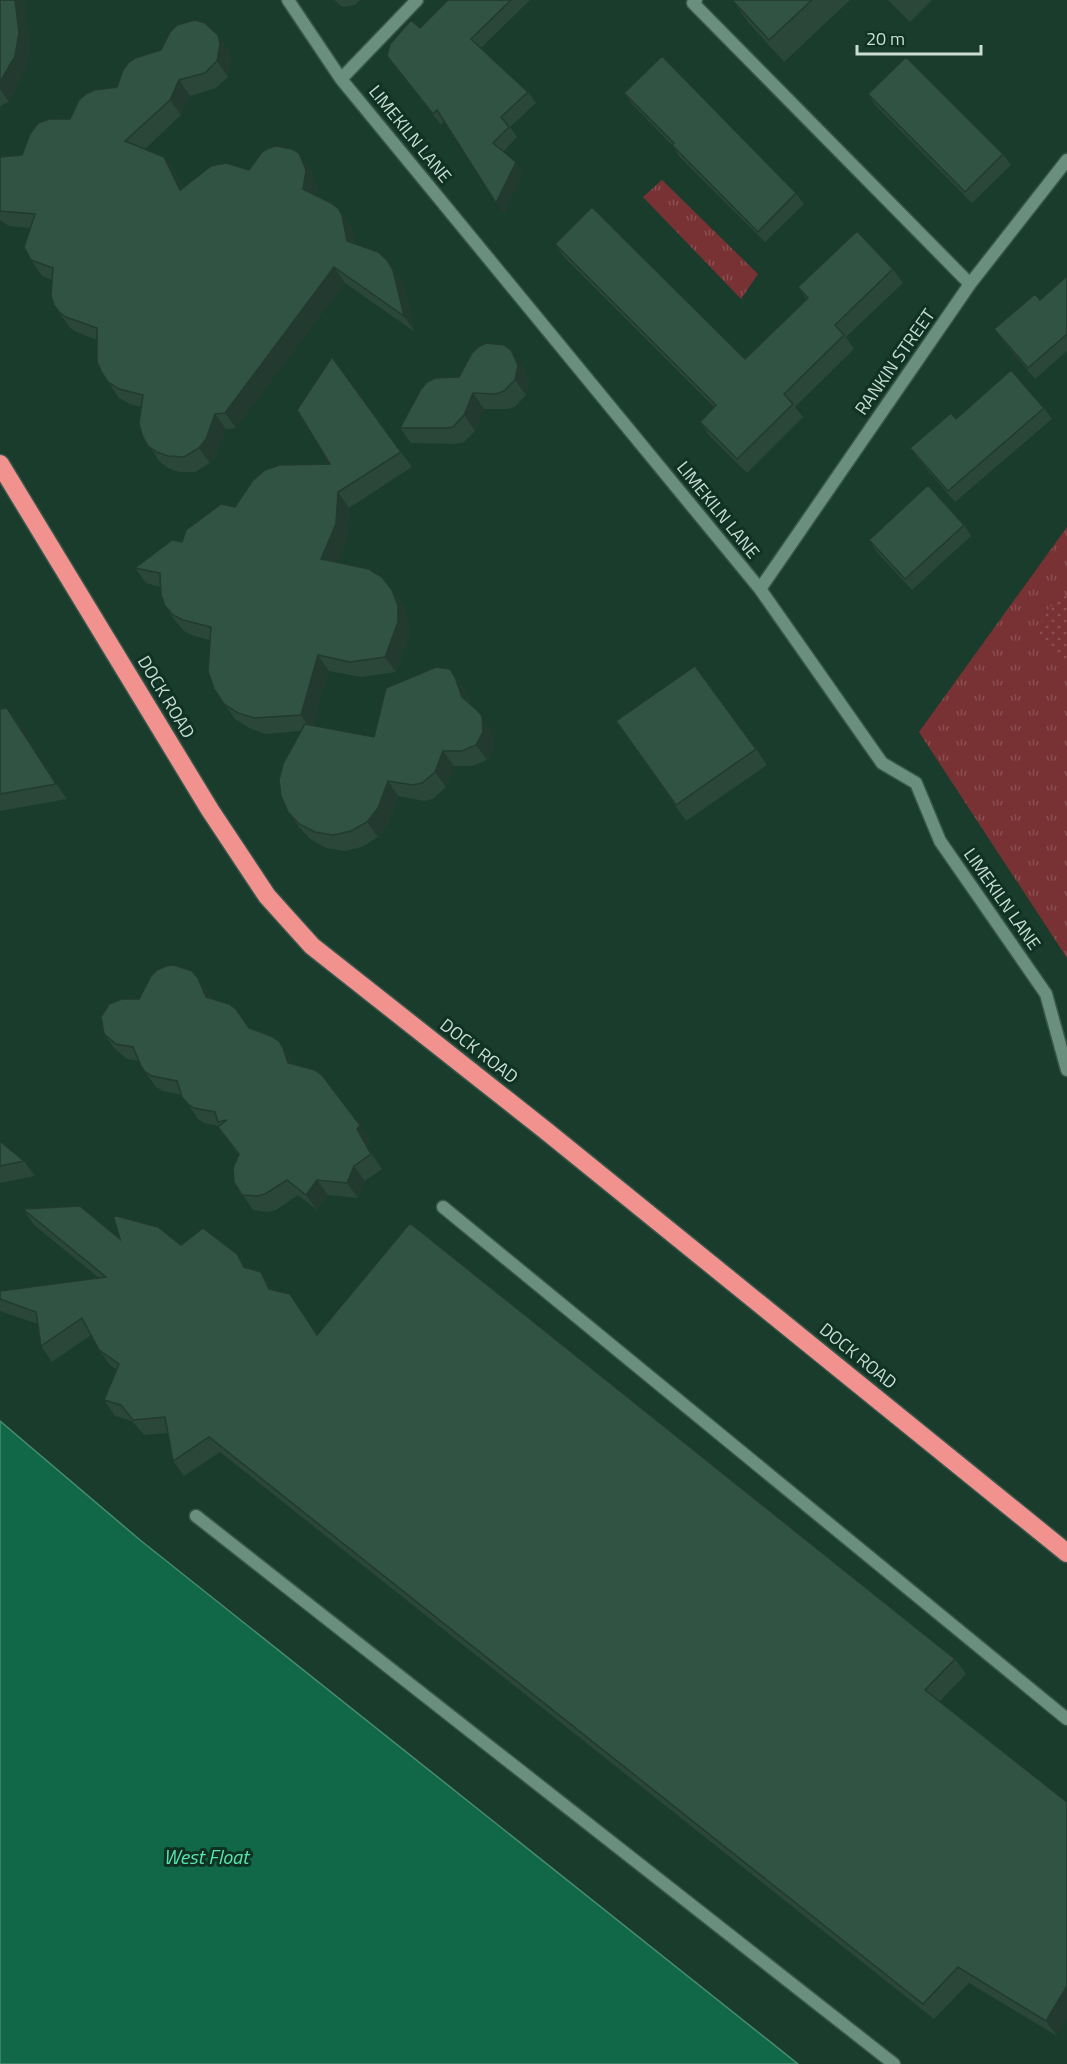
<svg xmlns="http://www.w3.org/2000/svg" width="1067" height="2064" viewBox="0 0 1067 2064" font-family="'Titillium Web',sans-serif">
<style>
.grass{fill:url(#grass-tufts)}
.park{fill:url(#park-dots)}
.water{fill:#106849;stroke:#488b72;stroke-width:1.5}
.lines{fill:none;stroke-linecap:round;stroke-linejoin:round}
.lane-casing{stroke:#39574b;stroke-width:15}
.street-casing{stroke:#39574b;stroke-width:15}
.highway-casing{stroke:#39574b;stroke-width:21}
.lane{stroke:#6b8f7e;stroke-width:12}
.street{stroke:#6b8f7e;stroke-width:12}
.highway{stroke:#f1928f;stroke-width:18}
.wall{fill:#2a473a}
.shaded-wall{fill:#223a30}
.building{fill:#315344;stroke:#223a30;stroke-width:1.5}
.labels{text-anchor:middle;stroke-width:6;stroke-linejoin:round;paint-order:stroke}
.street-label{font-size:18px;fill:#caddd3;stroke:#0f3224}
.water-label{font-size:20px;font-style:italic;fill:#58e5ad;stroke:#0f3224}
</style>
<defs>
<pattern id="grass-tufts" width="24" height="20" patternUnits="userSpaceOnUse" patternTransform="scale(1.5)"><rect width="24" height="20" fill="#793233"/><path d="M3 7l-1-3M5 7V3M7 7l1-3M15 17l-1-3M17 17v-4M19 17l1-3" fill="none" stroke="#8b4f50"/></pattern>
<pattern id="park-dots" width="8" height="8" patternUnits="userSpaceOnUse" patternTransform="scale(1.5)"><rect width="8" height="8" fill="#793233"/><path d="M2 2h.1M6 6h.1" fill="none" stroke="#8b4f50" stroke-width="1.8" stroke-linecap="round"/></pattern>
</defs>
<rect width="100%" height="100%" fill="#1a3c2d"/>
<path class="grass" d="M662 180 758 274 741 299 643 197Z
M1067 527V958L919 732Z"/>
<path class="park" d="M1067 595V661C1058 657 1050 653 1044 645 1031 627 1050 601 1067 595Z"/>
<path class="water" d="M0 1421 140 1540 798 2064H0Z"/>
<g class="lines">
<g class="lane-casing">
<path id="lane" d="M443 1207 1067 1719
M196 1516 894 2064"/>
</g>
<g class="street-casing">
<path id="street" d="M288 0 341 79 760 589 882 763 916 783 940 841 1046 994 1067 1070
M696 0 693 3 970 284
M341 79 417 0
M760 589 970 284 1067 160"/>
</g>
<g class="highway-casing">
<path id="highway" d="M0 464 210 810 267 896 312 946 545 1130 1067 1553"/>
</g>
<use href="#lane" class="lane"/>
<use href="#street" class="street"/>
<use href="#highway" class="highway"/>
</g>
<path class="wall" d="M0 0H24L30 48 26 71 9 102 0 106Z
M334 0H360L355 5 342 7Z
M448 0H530L481 48 528 92 536 103 510 127 517 137 503 152 523 173 504 214 444 121 441 125 387 56 420 28Z
M734 0H850L784 62 748 22 733 1Z
M888 0H932L910 22Z
M218 35 229 51 231 60 228 77 216 88 190 96 181 115 145 149 164 157 175 172 183 188 249 170 299 153 310 169 317 186 316 195 338 208 353 231 355 244 387 260 397 275 404 286 415 332 345 283 236 428 226 429 216 454 210 463 195 472H179L168 468 159 461 142 435 141 407 130 404 119 398 102 373 97 340 77 332 70 328 54 305 52 280 42 276 31 260V228L9 226 0 220V157L22 155 70 119 117 87Z
M624 93 796 193 804 204 765 242 679 156 672 145 632 104Z
M868 94 1003 154 1011 165 972 203 875 105Z
M555 244 745 359 806 299 798 287 893 269 903 283 846 337 854 349 795 407 803 417 747 473 709 435 700 422 714 407 564 257Z
M1067 276V351L1035 379 1002 340 994 329 1040 300Z
M522 366 529 380 526 395 515 407 507 409H484L475 431 464 442 456 444 411 443 400 428 459 377Z
M1044 408 1052 419 955 502 918 459 910 448Z
M401 452 412 467 349 508 347 540 337 562 392 590 403 605 409 621V638L396 672 361 677 329 671 313 726 374 737 450 669 466 692 470 703 493 732 494 747 487 760 472 766H454L446 787 433 799 424 801 398 796 389 823 378 837 362 847 344 851 326 848 310 839 299 827 288 812 301 731 265 734 249 728 235 719 214 689 210 640 194 636 184 631 176 622 165 606 160 587 146 583 135 568 182 542 235 507 330 464Z
M964 525 971 536 912 590 876 551 869 540Z
M0 709 18 723 67 799 0 811Z
M616 721 756 749 767 765 686 821Z
M198 978 209 994 211 998 250 1029 279 1041 295 1065 360 1125 370 1141 367 1144 382 1169 365 1181 358 1198 328 1195 317 1210 298 1195 276 1210 268 1212 253 1210 234 1182 238 1155 218 1127 219 1126 204 1123 198 1119 182 1095 163 1091 156 1087 141 1066 139 1061 127 1059 115 1049 104 1034 139 999Z
M0 1141 24 1161 35 1176 0 1183Z
M23 1209 120 1239 181 1245 246 1268 272 1288 273 1290 317 1334 955 1659 966 1674 940 1701 1057 2036 969 1983 934 2019 220 1452 184 1476 173 1461 168 1433 144 1435 132 1421 115 1416 104 1400 117 1370 110 1365 99 1350 91 1335 52 1362 41 1346 38 1324 0 1311V1291L99 1278 34 1225Z"/>
<path class="shaded-wall" d="M15 0H24L30 48 26 71 9 102 0 89V82Z
M218 35 229 51 231 60 228 77 217 61Z
M179 80 190 96 181 115 170 100Z
M299 153 310 169 317 186 314 204 303 189Z
M164 157 175 172 191 206 180 190Z
M516 162 523 173 504 214 496 203Z
M338 208 353 231 358 257 347 241Z
M387 260 404 286 415 332 404 316Z
M334 267 345 283 236 428 225 413Z
M511 350 522 366 529 380 526 395 515 380Z
M473 393 484 409 475 431 464 415Z
M215 414 226 429 216 454 210 463 199 448Z
M338 492 349 508 347 540 332 575 321 559Z
M392 590 403 605 409 621V638L396 672 385 657Z
M318 655 329 671 312 731 301 715Z
M455 677 466 692 472 712 462 697Z
M7 708 18 723 67 799 56 784Z
M477 710 493 732 494 747 487 760 476 745Z
M443 751 454 766 446 787 435 772Z
M388 781 398 796 389 823 378 837 367 822Z
M198 978 209 994 216 1012 206 997Z
M283 1048 294 1063 299 1078 288 1063Z
M360 1125 370 1141 367 1144 382 1169 371 1154 357 1129Z
M354 1166 365 1181 358 1198 347 1183Z
M317 1180 328 1195 317 1210 306 1195Z
M261 1272 272 1288 280 1304 269 1289Z
M1067 1986V2019L1057 2036 1046 2021Z"/>
<path class="building" d="M0 0H15L19 33 15 56 0 82Z
M448 0H511L471 39 528 92 501 117 509 127 493 143 516 162 496 203 437 110 433 114 387 56 390 44 411 20 420 28Z
M734 0H812L769 40 733 1Z
M195 20 205 23 218 35 220 44 217 61 205 73 179 80 170 100 125 141 164 157 180 190 211 166 226 163 249 170 262 152 269 148 276 146 292 149 299 153 306 170 303 189 331 203 338 208 342 215 347 241 378 252 387 260 393 270 404 316 334 267 225 413 215 414 206 439 199 448 184 457 168 456 157 452 148 446 142 435 139 423 143 395 119 389 108 382 102 373 97 362V328L66 317 59 312 54 305 51 296 53 268 31 260 24 247 35 214 0 211V157L22 155 30 134 38 123 50 119H70L79 100 86 94 94 90 117 87 123 70 128 63 135 58 161 50 170 32 177 25Z
M662 56 796 193 758 232 672 145 674 143 624 93Z
M906 57 1003 154 965 192 868 94Z
M592 207 745 359 808 298 798 287 857 231 893 269 835 325 844 335 784 394 793 404 737 459 700 422 716 405 555 244Z
M1067 276V334L1028 368 994 329 1035 294 1040 300Z
M486 343 504 345 511 350 518 365 515 380 504 391 496 394 473 393 464 415 453 427 445 428H400L421 389 427 382 435 378 459 377 472 353 478 347Z
M332 357 401 452 338 492 336 524 321 559 369 569 382 577 392 590 398 606V622L385 657 350 662 318 655 301 715 254 718 238 713 224 704 214 689 208 671 211 627 183 620 173 615 165 606 161 595 160 573 135 568 172 540 182 542 186 530 221 504 235 507 253 480 265 470 279 465 330 464 297 410Z
M1011 370 1044 408 948 491 910 448 951 413 956 419Z
M928 485 964 525 905 579 869 540Z
M695 666 756 749 676 805 616 721Z
M436 667 450 669 455 677 462 697 477 710 482 716 483 732 476 745 462 751H443L435 772 422 783 413 785 388 781 378 808 367 822 351 831 333 835 315 832 299 824 288 812 281 796 279 780 283 764 305 724 374 737 386 688Z
M7 708 56 784 0 794V709Z
M174 965 192 971 198 978 206 997 229 1004 236 1009 249 1028 271 1036 279 1041 283 1048 288 1063 315 1070 322 1075 360 1125 357 1129 371 1154 354 1166 347 1183 317 1180 306 1195 287 1180 265 1194 258 1196 242 1195 234 1182 233 1168 239 1154 218 1127 227 1120 218 1122 215 1112 194 1108 188 1104 182 1097 177 1081 152 1076 145 1072 141 1066 133 1047 116 1044 104 1034 101 1017 109 1004 122 999H139L151 976 157 970 166 966Z
M0 1141 24 1161 0 1166Z
M80 1206 120 1239 113 1215 158 1227 181 1245 203 1228 237 1254 244 1267 261 1272 269 1289 290 1294 317 1335 410 1223 955 1659 925 1690 1067 1802V1986L1046 2021 958 1967 923 2004 209 1437 173 1461 165 1417 133 1420 121 1405 104 1400 119 1364 99 1350 82 1318 41 1346 36 1312 0 1299V1291L106 1277 23 1209Z"/>
<g class="labels">
<g class="street-label">
<text transform="translate(410 134) rotate(51)" y="6">LIMEKILN LANE</text>
<text transform="translate(895 362) rotate(-55)" y="6">RANKIN STREET</text>
<text transform="translate(718 510) rotate(51)" y="6">LIMEKILN LANE</text>
<text transform="translate(166 697) rotate(59)" y="6">DOCK ROAD</text>
<text transform="translate(1002 899) rotate(55)" y="6">LIMEKILN LANE</text>
<text transform="translate(479 1051) rotate(38)" y="6">DOCK ROAD</text>
<text transform="translate(858 1356) rotate(39)" y="6">DOCK ROAD</text>
</g>
<g class="water-label">
<text x="206" y="1864">West Float</text>
</g>
</g>
<path d="M857 45v9h124v-9" fill="none" stroke="#caddd3" stroke-width="3"/>
<text x="866" y="45" font-size="18" fill="#caddd3" stroke="#0f3224" stroke-width="4.5" paint-order="stroke">20 m</text>
</svg>
